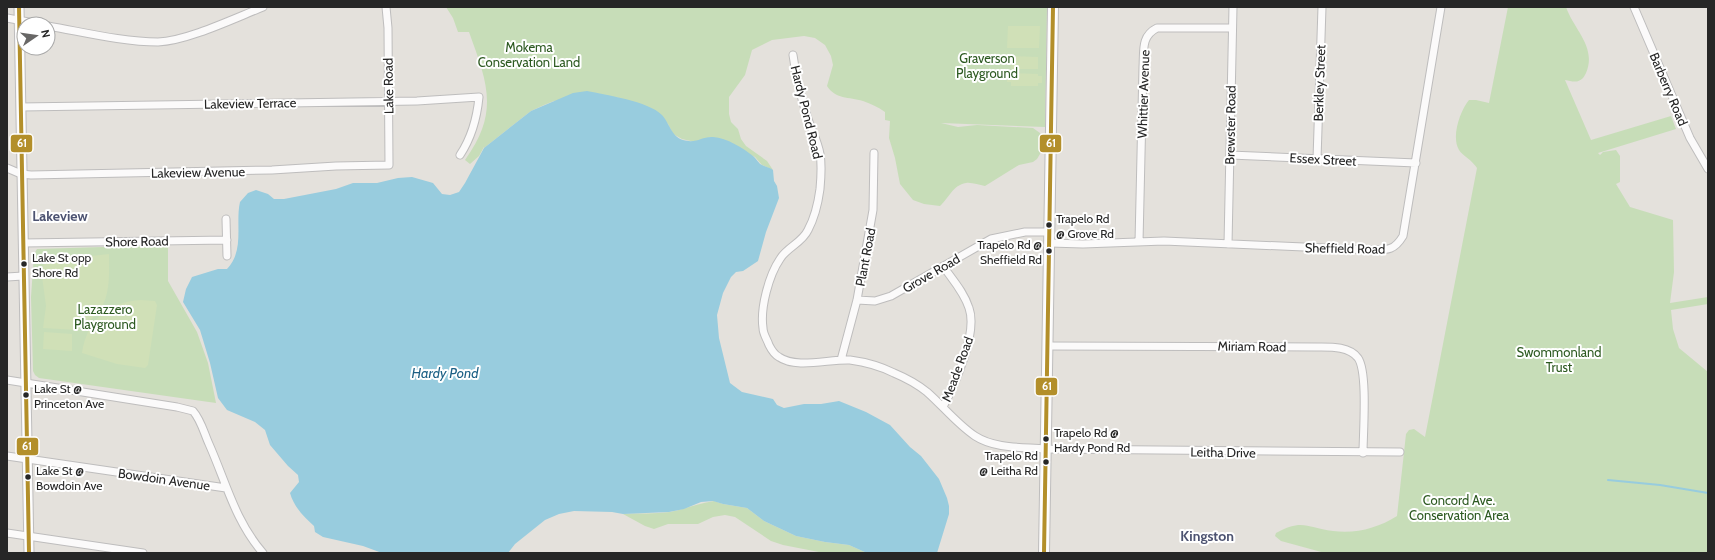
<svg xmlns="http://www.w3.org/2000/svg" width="1715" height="560" viewBox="0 0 1715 560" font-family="Cabin,sans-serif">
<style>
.green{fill:#c7ddb8}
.pitch{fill:#d0e0b7}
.water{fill:#98ccde}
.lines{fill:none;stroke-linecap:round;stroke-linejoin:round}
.stream{stroke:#98ccde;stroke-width:2}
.minor-casing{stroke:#bebdbd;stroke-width:9}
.tertiary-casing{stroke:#bebdbd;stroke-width:11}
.secondary-casing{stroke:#bebdbd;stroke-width:12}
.minor{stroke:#fbfafa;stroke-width:7}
.tertiary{stroke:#fbfafa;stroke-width:9}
.secondary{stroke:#fbfafa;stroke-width:10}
.bus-1-casing{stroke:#fff;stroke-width:7}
.bus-1{stroke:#b38f2a;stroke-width:4}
.bus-dot{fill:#262626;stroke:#fff;stroke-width:1.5}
.labels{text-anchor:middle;stroke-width:4;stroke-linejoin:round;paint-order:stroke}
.bus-label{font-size:12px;fill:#262626;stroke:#fff;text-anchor:start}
.park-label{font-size:13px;fill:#2c5920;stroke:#fff}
.street-label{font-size:13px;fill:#262626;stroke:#fff}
.neighbourhood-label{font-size:14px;font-weight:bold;fill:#4d5371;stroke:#fff}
.water-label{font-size:14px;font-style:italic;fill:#1c6085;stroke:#fff}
.line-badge{stroke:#fff;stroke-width:1.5}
.badge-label{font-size:11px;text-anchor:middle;font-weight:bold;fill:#fff}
</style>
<rect width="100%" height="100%" fill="#e4e1dc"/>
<path class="green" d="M446 7H1047L1045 127 941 123 958 127 977 125 1033 128 1040 133 1042 139 1040 154 1037 159 1033 162 1019 165 985 186C979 185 971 182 966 183 953 185 949 198 940 206L924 204 913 200 900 184 895 158 889 138 890 121 885 120V112C878 107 871 104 863 101 849 97 835 99 827 86L833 65 831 56 825 45 815 38 804 36 772 40 752 50 745 75 729 97V114L731 122 738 129 741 139 746 146 767 161 773 170 762 165 755 157 711 137 695 142 682 139 673 134 668 124 651 109 616 97 554 101 544 105 531 111 484 148V147L479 156 470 164 465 160C500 112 487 82 469 32H458L453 18Z
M1508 7H1566C1574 30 1597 47 1586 73 1581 84 1574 82 1565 80L1591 140 1671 116 1676 129 1598 153 1600 155 1603 152 1616 150 1620 156V182L1616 184 1630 207 1673 220 1674 272 1670 303 1708 297V304L1671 310 1673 329 1679 348 1708 372V553H1325L1281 541 1275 536 1276 533C1303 518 1307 528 1333 531 1356 534 1378 528 1397 516L1406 434 1409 430 1414 429 1425 437 1477 168C1472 160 1463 156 1459 150 1451 137 1460 111 1469 100H1476L1489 103Z
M168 245V281L197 332 208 363 216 403 39 378 35 375 33 371 31 297 34 254 37 249Z
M714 501 723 504 747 508 764 521 796 536 825 542 849 545 867 553H824L783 545 771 541 735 517 725 515 713 517 698 524H668L654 529 645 526 623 514C638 513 655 514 670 512 685 509 699 503 714 501Z"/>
<path class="pitch" d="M1008 26H1040L1039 48H1007Z
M1012 56 1038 57V69H1011Z
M1011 73 1038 74V76H1042V83H1038V86H1011V82H1007V75H1011Z
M109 254C109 274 111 298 97 314 91 320 84 325 77 330L43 328 46 306 41 269 46 261Z
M141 300 155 301 157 305 148 365 145 368 117 364 82 353C87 320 108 302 141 300Z
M44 332 72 334V351L43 349Z"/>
<path class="water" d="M587 91C606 95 648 101 662 115 670 124 671 136 683 140 697 144 702 136 713 137 727 138 743 148 753 156 757 159 758 163 762 165 766 167 769 167 773 170L774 181 777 186 779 198 766 232 758 261 743 271 736 272 731 277 723 293 717 315 719 338 730 383 742 392 773 399 777 405 784 408 804 404H821L839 401 866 412 890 425 910 447 921 456 939 479 947 498 949 506V514L937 553H867L849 545 825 542 796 536 764 521 747 508 723 504 713 501 701 502 684 509 669 512 623 514 612 512 574 511 559 514 545 520 515 544 508 553H382L363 546 323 537 315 532 314 526C304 517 294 507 290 493L299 482 298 475 288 466 270 445 265 430 255 422 227 410 218 398 210 363 200 330 183 302 186 289 192 277 218 269H227C245 250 235 224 240 202L248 193 256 190 268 194 274 199H284L336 189 353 183H377L398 178 412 177 433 183 442 194 450 195 459 192 465 183 484 148 531 111 573 93Z"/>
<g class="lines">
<path class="stream" d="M1608 480 1660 485 1708 493"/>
<g class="minor-casing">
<path id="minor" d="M1634 7 1690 138 1708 169
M7 18 39 24
M48 26C83 32 123 42 158 42 187 41 235 18 263 7
M793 55C796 77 801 98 808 119 812 131 818 142 820 154 822 165 821 178 820 189 818 204 815 217 808 230 802 243 787 247 780 259 769 275 760 308 763 328 763 334 767 339 769 345 771 349 775 355 779 357 796 369 829 359 850 360 865 362 880 366 894 373 906 378 917 384 927 392 943 406 957 424 975 436 995 449 1023 447 1045 449L1400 452
M21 107 417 101 479 97C477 118 472 137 460 155
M1230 155 1416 163
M1317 159 1322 7
M7 168 21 174 31 175 272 170 336 166 389 165 388 28 386 7
M226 219 227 256
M1139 242 1143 67C1144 50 1141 36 1157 28H1232
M23 243 227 240
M1050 243 1083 244 1164 241 1371 250C1387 250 1394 251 1403 236L1441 7
M1228 244 1233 7
M7 277 23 276
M857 300 875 301 891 296 991 239 1025 232H1050
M1047 346 1317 347C1330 347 1349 346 1358 358 1368 372 1363 434 1363 453
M841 360 857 300 873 210 874 153
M7 380 177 407 193 411C201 420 204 433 209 444 226 482 235 521 263 553
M943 407C955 384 978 333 969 308 964 292 952 279 943 266
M7 456 226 488
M7 533 143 553"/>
</g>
<g class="tertiary-casing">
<path id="tertiary" d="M19 7 29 553"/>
</g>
<g class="secondary-casing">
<path id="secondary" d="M1044 553 1053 7"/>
</g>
<use href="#minor" class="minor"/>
<use href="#tertiary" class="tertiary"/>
<use href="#secondary" class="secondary"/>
<g class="bus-1-casing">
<path id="bus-1" d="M19 7 29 553
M1044 553 1053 7"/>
</g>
<use href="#bus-1" class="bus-1"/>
</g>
<g class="bus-dot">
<circle cx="1049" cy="225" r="3.5"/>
<circle cx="1049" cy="251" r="3.5"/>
<circle cx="24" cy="264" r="3.5"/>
<circle cx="26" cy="395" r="3.5"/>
<circle cx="1046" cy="439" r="3.5"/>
<circle cx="1046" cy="462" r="3.5"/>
<circle cx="28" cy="477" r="3.5"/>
</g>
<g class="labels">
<g class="bus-label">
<text x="1056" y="223">Trapelo Rd<tspan x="1056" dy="15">@ Grove Rd</tspan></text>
<text x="1042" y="249" text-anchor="end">Trapelo Rd @<tspan x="1042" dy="15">Sheffield Rd</tspan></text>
<text x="32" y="262">Lake St opp<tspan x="32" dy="15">Shore Rd</tspan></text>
<text x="34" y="393">Lake St @<tspan x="34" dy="15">Princeton Ave</tspan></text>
<text x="1054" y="437">Trapelo Rd @<tspan x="1054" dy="15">Hardy Pond Rd</tspan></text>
<text x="1038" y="460" text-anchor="end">Trapelo Rd<tspan x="1038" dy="15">@ Leitha Rd</tspan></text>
<text x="36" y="475">Lake St @<tspan x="36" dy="15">Bowdoin Ave</tspan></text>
</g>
<g class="park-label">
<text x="529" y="52">Mokema<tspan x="529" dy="15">Conservation Land</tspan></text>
<text x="987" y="63">Graverson<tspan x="987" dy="15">Playground</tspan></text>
<text x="105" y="314">Lazazzero<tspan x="105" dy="15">Playground</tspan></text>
<text x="1559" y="357">Swommonland<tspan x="1559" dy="15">Trust</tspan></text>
<text x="1459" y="505">Concord Ave.<tspan x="1459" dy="15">Conservation Area</tspan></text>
</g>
<g class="street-label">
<text transform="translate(1319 83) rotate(-88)" y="5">Berkley Street</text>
<text transform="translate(388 86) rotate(-91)" y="5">Lake Road</text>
<text transform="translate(1669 89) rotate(67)" y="5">Barberry Road</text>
<text transform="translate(1143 94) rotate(-88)" y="5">Whittier Avenue</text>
<text transform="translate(250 103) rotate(-1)" y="5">Lakeview Terrace</text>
<text transform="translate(807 112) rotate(76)" y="5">Hardy Pond Road</text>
<text transform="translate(1230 125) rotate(-89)" y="5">Brewster Road</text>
<text transform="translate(1323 159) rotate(3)" y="5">Essex Street</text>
<text transform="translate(198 172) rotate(-1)" y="5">Lakeview Avenue</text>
<text transform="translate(137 241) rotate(-1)" y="5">Shore Road</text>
<text transform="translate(1345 248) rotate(1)" y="5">Sheffield Road</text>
<text transform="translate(865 257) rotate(-79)" y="5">Plant Road</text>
<text transform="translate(931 273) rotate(-30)" y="5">Grove Road</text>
<text transform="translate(1252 346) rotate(1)" y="5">Miriam Road</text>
<text transform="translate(957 369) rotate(-70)" y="5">Meade Road</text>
<text transform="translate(1223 452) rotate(1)" y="5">Leitha Drive</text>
<text transform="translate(164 479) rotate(8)" y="5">Bowdoin Avenue</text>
</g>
<g class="neighbourhood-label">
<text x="60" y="221">Lakeview</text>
<text x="1207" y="541">Kingston</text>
</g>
<g class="water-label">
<text x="445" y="378">Hardy Pond</text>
</g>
</g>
<g class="line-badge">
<rect x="10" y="134" width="23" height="19" rx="4" fill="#b38f2a"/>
<rect x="1039" y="134" width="23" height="19" rx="4" fill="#b38f2a"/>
<rect x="1035" y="377" width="23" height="19" rx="4" fill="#b38f2a"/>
<rect x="16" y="437" width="23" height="19" rx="4" fill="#b38f2a"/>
</g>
<g class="badge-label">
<text x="22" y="147">61</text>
<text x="1051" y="147">61</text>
<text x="1047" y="390">61</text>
<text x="27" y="450">61</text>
</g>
<rect width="1715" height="560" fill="none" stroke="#262626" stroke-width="16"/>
<g transform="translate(36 36) rotate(77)"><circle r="19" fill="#ffffff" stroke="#a8a8a8"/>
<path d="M0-3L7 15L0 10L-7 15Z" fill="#686766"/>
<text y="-6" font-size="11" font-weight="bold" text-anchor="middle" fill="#262626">N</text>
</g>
</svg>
